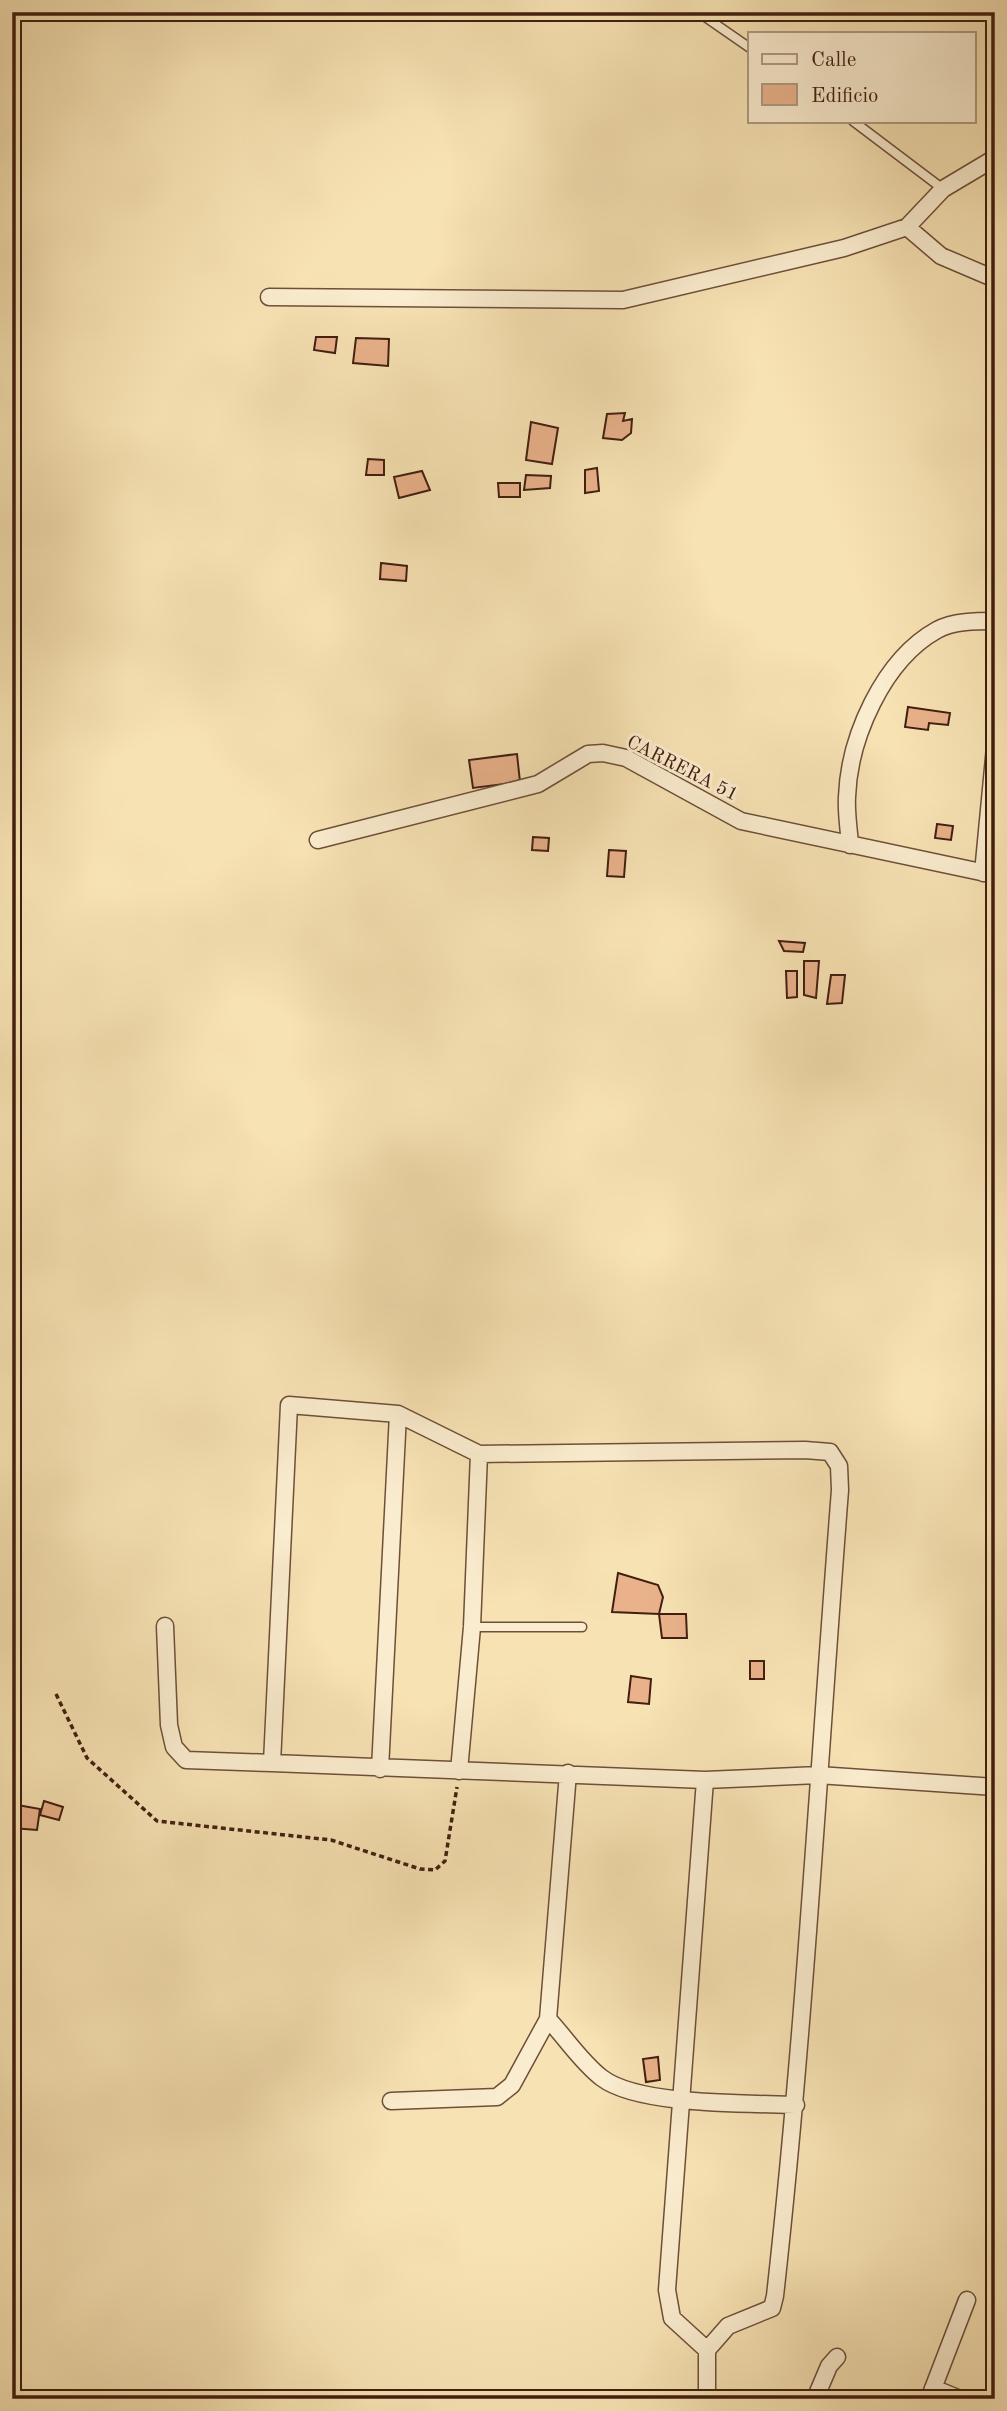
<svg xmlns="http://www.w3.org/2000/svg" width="1007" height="2411" viewBox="0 0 1007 2411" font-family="'Old Standard TT',serif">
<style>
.building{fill:#eab28b;stroke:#411e10;stroke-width:2}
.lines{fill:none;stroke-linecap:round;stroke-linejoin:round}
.lane-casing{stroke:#6e4f39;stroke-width:11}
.street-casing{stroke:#6e4f39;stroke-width:19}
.path{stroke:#411e10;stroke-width:3.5;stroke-dasharray:5 3.5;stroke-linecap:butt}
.lane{stroke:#faecce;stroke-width:8}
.street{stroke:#faecce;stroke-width:16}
.labels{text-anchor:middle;stroke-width:6;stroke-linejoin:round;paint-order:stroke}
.street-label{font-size:19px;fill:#411e10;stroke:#faecce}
</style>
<rect width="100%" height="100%" fill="#f7e2b3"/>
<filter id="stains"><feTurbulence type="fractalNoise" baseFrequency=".00286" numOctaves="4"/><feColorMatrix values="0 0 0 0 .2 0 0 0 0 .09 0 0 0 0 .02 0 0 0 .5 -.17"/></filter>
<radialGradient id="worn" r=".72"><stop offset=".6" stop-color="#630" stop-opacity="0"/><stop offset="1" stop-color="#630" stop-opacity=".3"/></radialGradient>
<path class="building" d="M316 337H337L335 353 314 350Z
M356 338 389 339 388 366 353 363Z
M625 413 623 421 632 419 631 433 622 440 603 438 607 414Z
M531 422 558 428 552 464 526 460Z
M368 459 384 460V475H366Z
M597 468 599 491 585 493V470Z
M422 471 430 490 399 498 394 477Z
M526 475 551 476 550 488 524 490Z
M498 483H520V497H499Z
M381 563 407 566 406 581 380 579Z
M908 707 950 713 948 725 929 723 928 730 905 727Z
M517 754 520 782 473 788 469 760Z
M937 824 953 826 951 840 935 838Z
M533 837 549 838 548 851 532 850Z
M609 850 626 851 624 877 607 876Z
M779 941 805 943 803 952 784 951Z
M804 961H819L816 998 804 995Z
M786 971H797V997L787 998Z
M831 975H845L842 1003 827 1004Z
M618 1573 658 1585 663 1597 659 1614 612 1612Z
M659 1614H686L687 1638H662Z
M750 1661H764V1679H750Z
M631 1676 651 1679 649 1704 628 1702Z
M44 1801 63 1807 59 1820 40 1815Z
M12 1804 40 1809 37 1830 12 1828Z
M658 2057 660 2080 646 2082 643 2059Z
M12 2245 21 2246 20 2259 12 2257Z"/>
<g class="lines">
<g class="lane-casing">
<path id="lane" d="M698 12 750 48
M853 121 943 189
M472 1627H582"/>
</g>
<g class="street-casing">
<path id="street" d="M907 227 941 256 995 279
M269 297 623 300 844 248 907 227 943 189 995 158
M318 840 538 784 588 754 603 753 626 758 741 821 995 875
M850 845C849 830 846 813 847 797 849 738 883 660 937 630 953 621 977 621 995 621
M983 873 995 747
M165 1626 169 1725 174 1747 186 1760 272 1763
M380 1769 398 1414
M459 1771 472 1627 479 1454
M705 1780 667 2290 672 2318 707 2350
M548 2019C565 2037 582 2063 602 2078 639 2106 749 2103 796 2105
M391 2101 497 2097 512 2085 548 2019 568 1773
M12 2336V2341
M707 2350 728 2326 772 2308 775 2296C805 2028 819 1759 840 1490L839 1466 830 1452 805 1450 479 1454 398 1414 289 1405 272 1763 705 1780 818 1775 995 1787
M933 2388 960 2399
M707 2399V2350
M815 2399 829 2366 837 2357
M929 2399 967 2300"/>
</g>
<path class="path" d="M56 1694 87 1758 157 1821 331 1840 420 1869 435 1870 445 1861 457 1787"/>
<use href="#lane" class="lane"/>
<use href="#street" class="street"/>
</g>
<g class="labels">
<g class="street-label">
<text transform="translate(683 767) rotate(27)" y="7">CARRERA 51</text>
</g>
</g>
<rect width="1007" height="2411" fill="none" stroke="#f7e2b3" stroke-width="42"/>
<rect x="14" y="14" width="979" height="2383" fill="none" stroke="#411e10" stroke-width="3.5"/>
<rect x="21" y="21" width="965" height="2369" fill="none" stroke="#411e10" stroke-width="2"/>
<rect x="748" y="32" width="228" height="91" fill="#faecce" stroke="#b09a82" stroke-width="2"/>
<rect x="762" y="54" width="35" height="10" fill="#faecce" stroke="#b09a82" stroke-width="2"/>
<text x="811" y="66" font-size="21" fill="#411e10">Calle</text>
<rect x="762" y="84" width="35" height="21" fill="#eab28b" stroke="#b09a82" stroke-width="2"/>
<text x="811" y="102" font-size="21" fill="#411e10">Edificio</text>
<rect width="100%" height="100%" filter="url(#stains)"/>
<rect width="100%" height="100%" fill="url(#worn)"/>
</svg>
